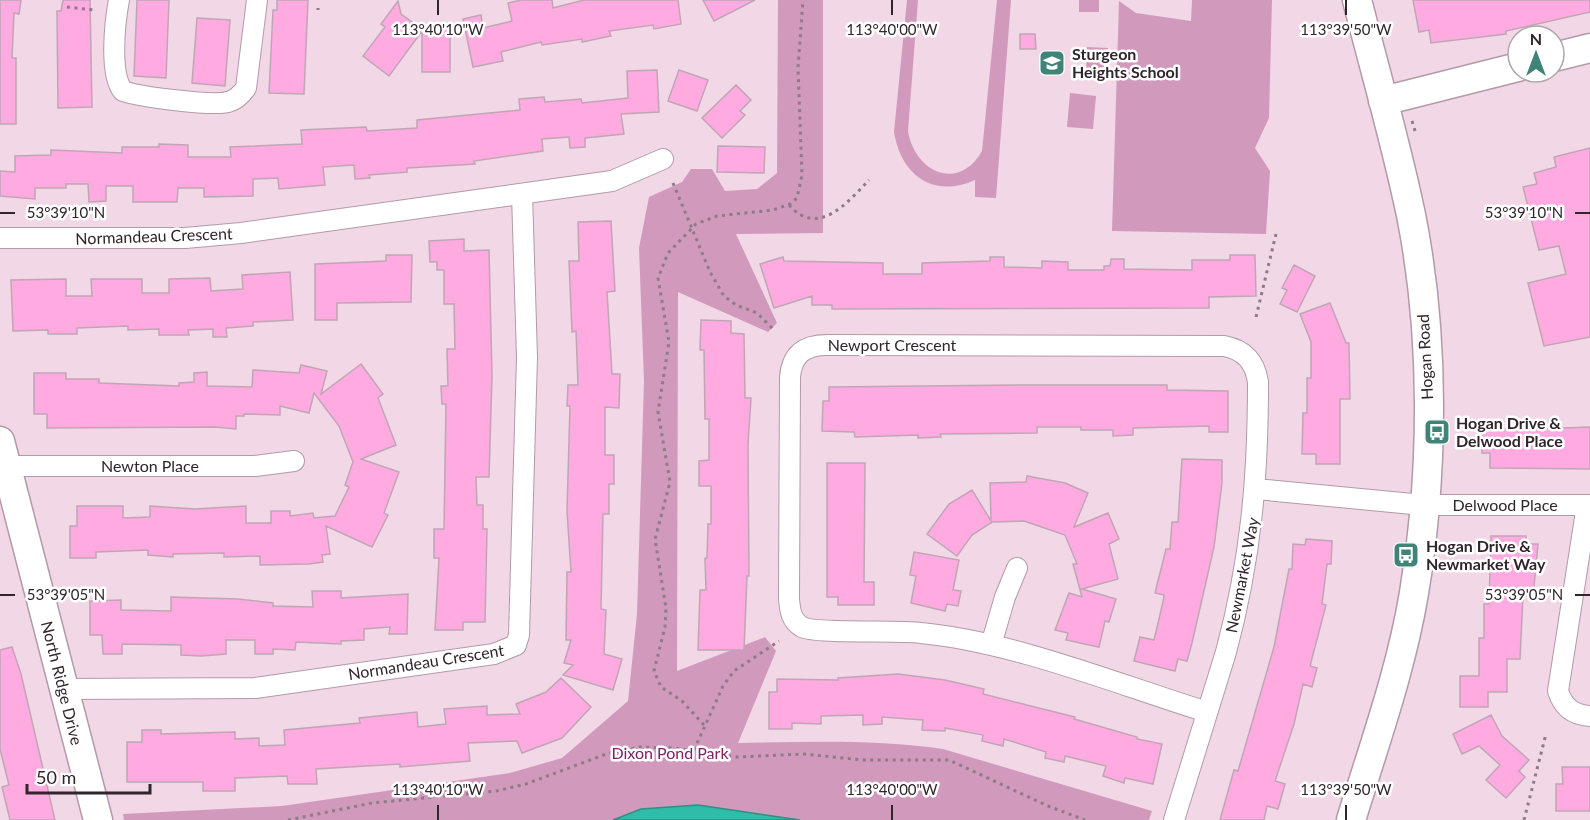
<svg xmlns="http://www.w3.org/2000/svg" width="1590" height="820" viewBox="0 0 1590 820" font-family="Lato,sans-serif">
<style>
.green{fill:#d19abc}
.water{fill:#2fbca8;stroke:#2f8f82;stroke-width:1.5}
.building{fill:#ffaae0;stroke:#c0a6b5;stroke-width:1.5}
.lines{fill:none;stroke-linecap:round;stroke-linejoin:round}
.street-casing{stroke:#b29aa8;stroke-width:22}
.secondary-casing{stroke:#b29aa8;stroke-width:31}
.path{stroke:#8d7b86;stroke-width:3;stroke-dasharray:3 4.5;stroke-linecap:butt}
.street{stroke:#fff;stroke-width:20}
.secondary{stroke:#fff;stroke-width:28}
.ticks{fill:none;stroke:#2f252b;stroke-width:2}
.labels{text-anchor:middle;stroke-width:5;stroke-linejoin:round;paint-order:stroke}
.poi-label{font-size:16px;font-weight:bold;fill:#2f252b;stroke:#fff;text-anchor:start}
.street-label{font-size:16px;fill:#2f252b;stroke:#fff}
.park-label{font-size:16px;fill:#802165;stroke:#fff}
.ticks-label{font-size:15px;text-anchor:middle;fill:#2f252b;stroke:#fff;stroke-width:5;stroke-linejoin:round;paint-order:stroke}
</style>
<rect width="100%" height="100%" fill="#f2d7e7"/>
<path class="green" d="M778 0H823V233L736 234 777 323 768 332 678 292 677 671 765 637 776 651 738 743C806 742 875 739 943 749L1152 811 1149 820H124L123 814 282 806 510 773 562 758 628 701 637 614 644 381 639 248 649 197 682 182 691 169H712L725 191 757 189 777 173Z
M907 0H918L908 131C915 173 959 192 982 151L997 0H1011L996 198 975 197V180C933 199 901 175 894 132Z
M1079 0H1099V12H1079Z
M1192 0H1272L1269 118 1255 148 1270 171 1266 234 1112 231 1119 1 1136 13 1191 21Z
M1087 47 1108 48 1106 77 1086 76Z
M1070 93 1096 96 1093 129 1067 127Z"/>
<path class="water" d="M698 805 800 820H613L641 809Z"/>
<path class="building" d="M0 0H21L19 14 14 13 12 58H16V124H0Z
M63 0H90L92 107 58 108 57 11H61Z
M137 0H169L166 78 134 76Z
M277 0H308L304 94 269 93 273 10H277Z
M521 0H552L553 8 584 0H678L681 24 654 29 653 25 609 31 611 36 582 42V39L542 45 541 42 501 52 503 61 473 67 463 19 481 15 483 28 512 21 508 3Z
M703 0H755L714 21Z
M1413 0H1590V12L1506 31V34L1431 43 1429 30 1419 32Z
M398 1 401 14 422 29 450 27V72H422V31L389 76 363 56 385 27 381 24Z
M197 18 230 20 225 86 192 83Z
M1020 34H1035L1036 49H1020Z
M657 70 659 112 621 114 624 134 585 138V147L570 148 569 137 542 139 543 151 474 161 475 164 407 168V172L369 175 370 178 355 179 354 165 323 167 325 185 279 189 278 178 253 179V196L204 197V188H178L177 202H133V186H106V201L89 202 88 184H66V188H35V199L0 196V171L15 172V156L51 155V150L122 153V147H159V144L188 145V157H231L230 147 302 144 301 130 366 127 367 131 417 128V120L520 110 519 99 544 97 545 102 581 99 582 103 628 98 627 71Z
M679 70 708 80 697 111 668 101Z
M736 85 751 100 740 111 745 115 722 138 702 118Z
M718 146 765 147 764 173 717 172Z
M1590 148V337L1544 346 1528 283 1566 274 1559 246 1539 250 1523 187 1537 184 1534 173 1556 167 1554 157Z
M611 221 615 291 607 292 610 340 612 374H620L619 408 605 407V455H614V484H609V514H603L601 609 606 610 604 654 622 659 613 690 563 675 573 665 564 663 571 640H566L567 572H571L567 511 570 406H567L568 385H578L576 331 572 332 569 261H579L578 222Z
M464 239V251L489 250 492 375 489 477H476L477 505H483V529H487L485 622H463V630H435L439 558H434V529H444L446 404H442L441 386H448L447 349H455L454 304H444V270H437V262H430L429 241Z
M386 255H412L411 302 337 303V320H315V264L386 261Z
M1230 255H1255L1256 296 1209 297V308L832 309V305H812V296L774 308 760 264 783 257 784 261 883 263V274H922V263L990 261V257H1004V267L1042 268V261L1068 262V270H1104V266H1110L1111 259H1124V269L1192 270V260H1230Z
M1294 265 1315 276 1297 312 1280 304 1287 290 1282 288Z
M290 272 293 320 253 322V326L226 328 227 337H213V329L188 330 189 335H159V329L128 330V326L77 328V334H48V330L13 331 11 280 66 279V296H92L91 279H142V293H169V279L210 278 211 291 243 289 242 275Z
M1330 303 1346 343H1349L1350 399H1340V464H1316V454H1302L1303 413H1307V378H1311V342L1300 314Z
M701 320 731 321V333L744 334 745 398H751L748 444 749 576H747L744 650H698L700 590H706L705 558H707L708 524H711V486H699V461L709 460V419H705L704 350H700Z
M361 364 383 394 378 398 396 445 361 459 399 472 384 513 388 515 372 547 326 526 330 554 322 555 323 562 309 564 260 565V556L224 557V553L173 554V557L148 555V550L96 552V558H70V526H77V506H123V518L150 517V506L195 509 246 506V523H271V511H290V516L313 513 314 518 335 516 349 487 345 485 353 462 339 426 314 393 309 413 280 406V415L244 414V416H236V429L215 427 47 428V414H34V373H66V379H99V383L179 386V383L194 382V373L207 372V386L252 387 253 370 299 373 301 365 327 371 321 394Z
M1018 385H1167V390L1228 391V432H1209V426L1133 428V435L1113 436V430H1081V427H1037V433L940 434 941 437 918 438V435L855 437 854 432 822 431 823 401H829V387Z
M1514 426H1537V429L1590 427V469L1490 468V453H1482V429H1514Z
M1182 459 1222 460V483L1214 547 1192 643 1187 661 1178 659 1175 671 1134 661 1140 637 1154 640 1163 602 1164 595 1155 593 1166 549H1170L1172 522H1178Z
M827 463H865L864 582H874V605H838V597H827Z
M1027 476 1065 483 1088 493 1074 527 1108 513 1119 539 1109 544 1118 579 1082 589 1116 599 1109 622 1105 621 1099 647 1066 640 1068 633 1055 630 1069 593 1082 597 1073 564H1077L1065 535 1024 521 992 522 972 535 957 556 927 534 949 504 972 490 991 521 990 483 1026 482Z
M1491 536H1526V544H1538L1533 597 1523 596 1520 659H1507V692H1488V707H1460V676H1479V638H1484V604H1489Z
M1306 539 1332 541 1331 564H1327L1322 604 1326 605 1310 666 1317 668 1312 687 1303 684 1294 724 1275 781 1285 784 1278 809 1267 806 1264 820H1220L1234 770 1238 771 1274 647 1289 569H1292L1293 544 1305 545Z
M914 552 959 560 953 590 961 591 958 606 947 604 945 611 911 603 916 576 910 575Z
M312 591H341V598L408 594 407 634H389L390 627 364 629V640L341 641V644L296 642 295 650 273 649V654H255V640H226V654L201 656 181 655V645L122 644V654H103L102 635H90V601L121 600V610L171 611V597L238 599 273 603V606L313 607Z
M12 647 21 674 55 820H10L2 787 9 785 0 749V650Z
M898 674 945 680 984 689 983 694 1075 717 1074 719 1137 737V739L1162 744 1153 784 1125 778 1124 783 1103 776 1106 766 1065 756 1064 762 1045 758 1046 752 1004 739 1003 746 982 741 983 735 945 728V731L922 730 923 720 882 717V724L863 725V715L821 716V724L792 723V729H769V692H777V679L838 680V678Z
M561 678 591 707 562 738 522 753 517 741 468 743 470 761 400 767V764L316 769 317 784H288L287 776 235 778V791H203V782H127V742H142V730H161V734L235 732V739L259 738V746L285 745 284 730 360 723 359 718 417 712 418 727 446 724 444 709 487 706V715L520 714 516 704 546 692Z
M1491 715 1502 736 1529 760 1519 771 1525 777 1506 798 1486 780 1500 765 1479 746 1462 754 1453 734Z
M1562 767H1590V811H1556V784H1563Z"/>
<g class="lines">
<g class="street-casing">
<path id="street" d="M119 0C115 21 109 74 123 91 139 97 212 106 228 102 236 100 241 95 246 88L257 0
M0 238H185L241 233 612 181 663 159
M0 466H255L294 461
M1256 489 1423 505H1590
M1587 505 1558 691C1563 707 1573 715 1590 716
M991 645 1005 597 1017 568
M64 689 255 688 494 654 516 645 519 635 527 357 522 194
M1174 820 1226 652C1251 559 1258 478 1258 382 1255 362 1245 350 1224 346L827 345C805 345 792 354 790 377L789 599C790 610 791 621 802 627 816 634 898 630 921 633 1014 642 1117 684 1207 712"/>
</g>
<g class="secondary-casing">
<path id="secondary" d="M1554 57 1590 48
M1383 101 1518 67
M0 441 98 820
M1351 820C1374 745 1401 671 1414 593 1434 473 1435 335 1411 215 1396 143 1375 71 1357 0"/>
</g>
<path class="path" d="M67 7 94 10
M318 10V8
M1412 121 1416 134
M673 183 710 272 724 296 736 305 757 313 774 330
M789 205C818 238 847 203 869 180
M1256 317 1276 234
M704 725 682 701 661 687 654 671 665 627 666 608 655 539 670 482 658 412 669 342 658 278 668 253 696 224 717 216 773 210 790 204 797 198 802 175 798 68 803 0
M694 750 723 686 734 671 779 641
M288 820 372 803 496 791 526 784 609 753 640 747 674 748 737 757 804 754 862 760H949L1048 806 1085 820
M1524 820 1546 734"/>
<use href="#street" class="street"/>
<use href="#secondary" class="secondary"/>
</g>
<path class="ticks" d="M438 0V15M892 0V15M1346 0V15M0 213H15M1575 213H1590M0 595H15M1575 595H1590M438 805V820M892 805V820M1346 805V820"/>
<defs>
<g id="school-square" transform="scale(1.35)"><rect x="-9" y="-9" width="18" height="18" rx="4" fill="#408479" stroke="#fff"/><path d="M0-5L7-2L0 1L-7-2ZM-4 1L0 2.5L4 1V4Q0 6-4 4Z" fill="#fff"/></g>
<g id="bus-square" transform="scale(1.35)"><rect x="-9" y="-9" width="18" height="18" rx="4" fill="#408479" stroke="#fff"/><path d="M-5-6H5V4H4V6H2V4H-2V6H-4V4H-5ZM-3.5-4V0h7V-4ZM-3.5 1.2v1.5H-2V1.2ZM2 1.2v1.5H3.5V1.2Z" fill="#fff"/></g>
</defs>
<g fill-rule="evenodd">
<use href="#school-square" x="1052" y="63"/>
<use href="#bus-square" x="1437" y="432"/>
<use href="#bus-square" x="1406" y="555"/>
</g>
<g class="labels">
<g class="poi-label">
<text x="1072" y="60">Sturgeon<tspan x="1072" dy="18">Heights School</tspan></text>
<text x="1456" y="429">Hogan Drive &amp;<tspan x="1456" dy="18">Delwood Place</tspan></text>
<text x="1426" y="552">Hogan Drive &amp;<tspan x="1426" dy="18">Newmarket Way</tspan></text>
</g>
<g class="street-label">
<text transform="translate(154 236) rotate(-2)" y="6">Normandeau Crescent</text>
<text x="892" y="351">Newport Crescent</text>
<text transform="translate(1425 357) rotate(-93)" y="6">Hogan Road</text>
<text x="150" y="472">Newton Place</text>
<text x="1505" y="511">Delwood Place</text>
<text transform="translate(1242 575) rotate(-79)" y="6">Newmarket Way</text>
<text transform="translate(426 662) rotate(-9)" y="6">Normandeau Crescent</text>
<text transform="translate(62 683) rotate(76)" y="6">North Ridge Drive</text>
</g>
<g class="park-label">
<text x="670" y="759">Dixon Pond Park</text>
</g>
</g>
<g class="ticks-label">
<text x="438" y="35">113°40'10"W</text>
<text x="892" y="35">113°40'00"W</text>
<text x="1346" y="35">113°39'50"W</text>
<text x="66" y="218">53°39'10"N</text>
<text x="1524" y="218">53°39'10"N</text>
<text x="66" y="600">53°39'05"N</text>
<text x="1524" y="600">53°39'05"N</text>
<text x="438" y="795">113°40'10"W</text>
<text x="892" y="795">113°40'00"W</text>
<text x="1346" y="795">113°39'50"W</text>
</g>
<g transform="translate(1536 54)"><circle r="28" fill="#ffffff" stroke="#aca8aa" stroke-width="1.5"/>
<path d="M0-4.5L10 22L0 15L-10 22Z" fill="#408479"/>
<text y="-9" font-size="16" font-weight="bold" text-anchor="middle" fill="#2f252b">N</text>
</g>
<path d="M27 784v9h123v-9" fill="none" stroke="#2f252b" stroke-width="3"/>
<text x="36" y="784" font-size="18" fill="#2f252b" stroke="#ffffff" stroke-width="4.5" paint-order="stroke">50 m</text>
</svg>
